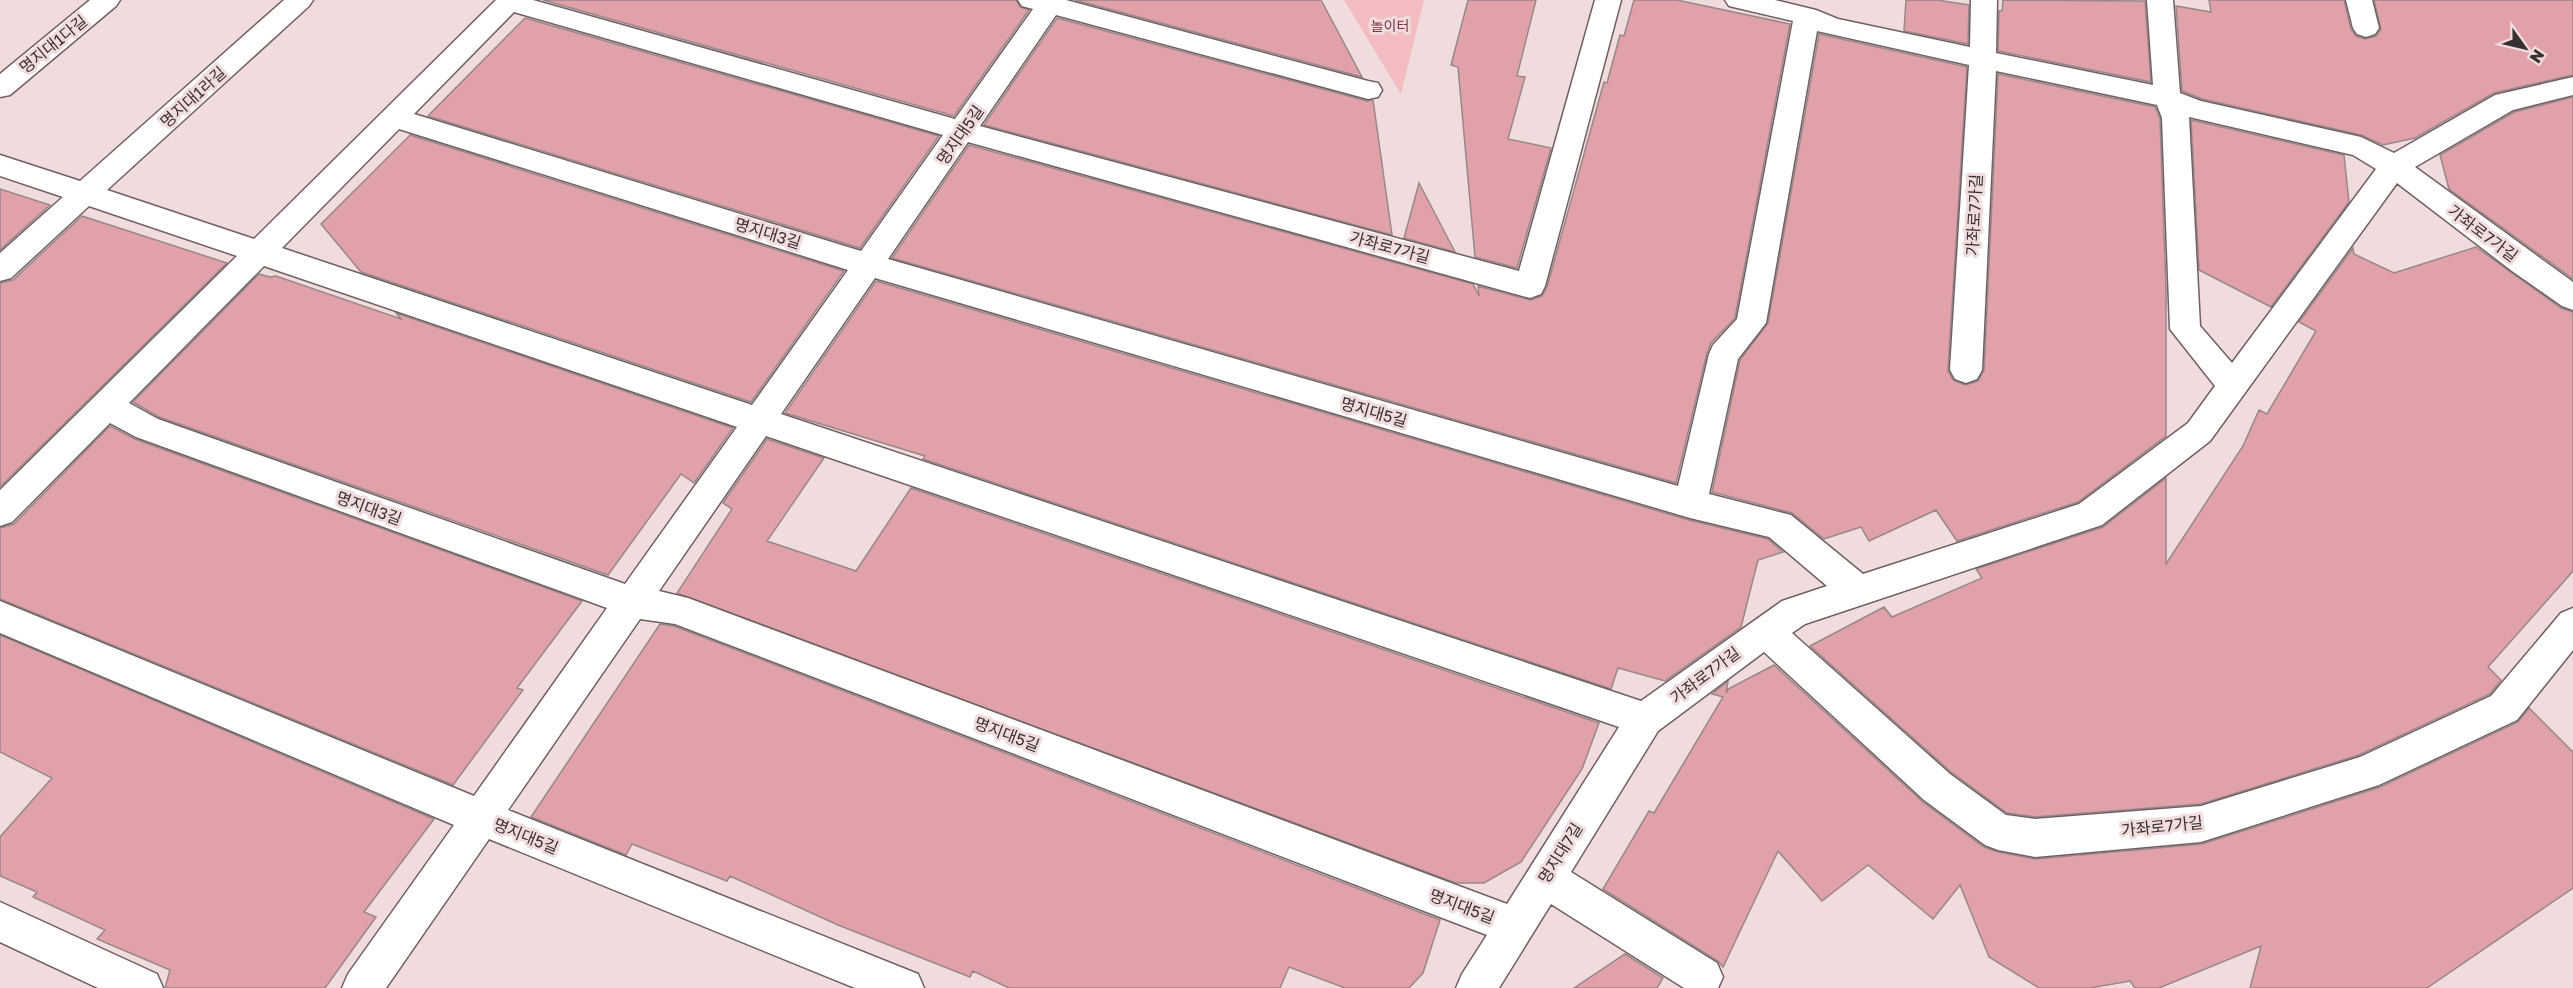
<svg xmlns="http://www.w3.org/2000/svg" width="2573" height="988" viewBox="0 0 2573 988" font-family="'Golos Text','Noto Sans KR',sans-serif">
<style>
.green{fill:#f2bcc1}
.building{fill:#e0a1a8;stroke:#998789;stroke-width:1.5}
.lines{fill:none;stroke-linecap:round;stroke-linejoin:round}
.minor-casing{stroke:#716062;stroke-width:3}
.minor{fill:#fff;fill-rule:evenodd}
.labels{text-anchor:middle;stroke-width:6;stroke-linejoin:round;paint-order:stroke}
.far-park-label{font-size:14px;fill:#7f3341;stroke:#f0dcdd}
.street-label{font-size:16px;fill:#372f30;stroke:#f0dcdd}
</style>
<rect width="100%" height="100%" fill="#f0dcdd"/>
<path class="green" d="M1344 0H1424L1401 94Z"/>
<path class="building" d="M543 0H1016L1020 7 1029 10 954 116Z
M1075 0H1321L1362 77Z
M1468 0H1536L1517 76 1525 77 1508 139 1551 148 1517 268 1475 257 1458 67 1451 65Z
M1634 0H1677L1790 24 1735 318 1711 343 1707 353 1676 483 892 258 969 145 1473 284 1479 296 1478 286 1531 300 1542 296 1547 287 1604 82 1607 83 1620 35 1624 36Z
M1906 0H1937L1969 5 1968 44 1904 31Z
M2003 0 2145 1 2151 82 1998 51 1999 11H2002Z
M2209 0H2344L2351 29 2356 36 2365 39 2376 36 2381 29 2374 0H2573V75L2494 93 2415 138 2383 145 2361 135 2202 99 2182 91 2176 6 2211 12Z
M525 18 939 136 860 248 428 116Z
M1057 18 1367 101 1373 100 1392 235 984 125Z
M1819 34 1967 67 1948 370 1953 380 1965 385 1978 381 1984 370 1998 74 2155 107 2160 118 2166 291V436L2078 502 1957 541 1936 510 1869 541 1861 527 1824 539 1792 513 1712 492 1740 360 1768 323Z
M2573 97V279L2449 189 2440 155 2514 112Z
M2191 120 2344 155 2349 202 2271 307 2199 270Z
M410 135 844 271 751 402 361 272 321 224Z
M1419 183 1455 252 1404 238Z
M0 189 50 205 0 250Z
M82 216 227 263 0 487V283L13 280Z
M2476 247 2561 308 2573 312V571L2488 667 2501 680 2490 694 2359 755 2201 804 2035 817 2007 813 1951 772 1810 646 1884 607 1892 617 1982 578 1976 569 2103 527 2166 478V564L2243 446 2259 410 2267 414 2316 331 2299 322 2353 248 2354 254 2394 273Z
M259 274 270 277 276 276 401 319 396 313 733 428 694 483 681 474 608 575 159 417 133 402Z
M876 281 1689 520 1768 539 1783 552 1758 560 1741 627 1665 681 1618 668 1611 689 929 461 923 459 925 456 785 413Z
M110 426 135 439 582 601 517 688 523 690 453 785 0 599V528L14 524Z
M767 439 824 458 767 541 856 571 911 488 1599 723 1582 769 1521 862 1484 883H1456L677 593 732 509 723 503Z
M660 624 674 626 1440 920 1423 973 1409 988H1345L1289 967 1280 988H1009L973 971 970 977 838 925 730 876 727 881 632 844 626 855 531 817Z
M0 635 434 819 364 912 376 917 325 988H165L170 970 97 939 105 930 33 897 37 892 0 876V837L52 778 0 752Z
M1774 665 1923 802 1984 847 1998 852 2035 859 2202 844 2380 787 2518 722 2529 708 2573 752V888L2427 988H2250L2261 946 2159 988H2135L2130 981 2090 988H2039L1989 957 1960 885 1933 919 1868 865 1822 901 1778 851 1723 967 1718 961 1603 889 1649 811 1654 813 1723 697 1712 694 1728 681 1726 693 1728 689Z
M1625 954 1663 978 1657 988H1574Z"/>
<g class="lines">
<g class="minor-casing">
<path id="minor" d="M90 0H120L116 6 10 95 0 97V74Z
M284 0H313L309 6 107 190 254 239 496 0H533L955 119 1033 9 1022 6 1018 0H1066L1368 81 1378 83 1382 90 1378 97 1368 99 1056 15 980 126 1519 271 1595 0H1621L1545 286 1541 294 1530 298 968 142 888 259 1678 486 1709 354 1713 345 1737 319 1793 21 1729 6 1725 0H1775L1816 10 1838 19 1970 47 1971 0H1997L1996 53 2153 85 2147 0H2173L2180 93 2201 101 2361 137 2394 153 2495 95 2573 77V95L2513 110 2415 167 2573 282V310L2562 306 2512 271 2397 183 2210 441 2102 525 1805 624 1792 633 1950 774 2006 815 2035 819 2201 806 2360 757 2491 696 2561 613 2573 608V650L2517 720 2379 785 2201 842 2035 857 1998 850 1985 845 1924 800 1764 652 1658 731 1571 872 1717 963 1723 977 1718 988H1684L1551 904 1499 988H1456L1462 974 1487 935 675 624 640 619 508 810 918 974 924 988H855L489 839 386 988H342L348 974 454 825 0 633V601L474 796 607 608 136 437 110 423 12 522 0 526V490L237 256 89 206 11 278 0 281V253L63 197 0 176V155L80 181ZM514 12 943 135 861 251 414 114ZM1817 31 1969 65 1950 370 1955 379 1966 383 1977 379 1982 370 1996 71 2157 105 2162 118 2170 329 2215 386 2188 423 2079 504 1863 574 1791 515 1709 494 1738 359 1766 323ZM2189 117 2353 155 2376 169 2232 363 2200 326ZM399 129 848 270 752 405 282 248ZM264 266 737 427 625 584 158 419 129 403ZM875 278 1690 518 1769 537 1827 586 1782 601 1641 701 781 414ZM766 436 1619 727 1507 904 688 598 659 591Z
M2346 0H2372L2379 28 2375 34 2366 37 2357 34 2353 28Z
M0 902 157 974 163 988H98L0 942Z"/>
</g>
<use href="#minor" class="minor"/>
</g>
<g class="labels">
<g class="far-park-label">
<text x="1390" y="31">놀이터</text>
</g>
<g class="street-label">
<text transform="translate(53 44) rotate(-39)" y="6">명지대1다길</text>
<text transform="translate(193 97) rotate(-42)" y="6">명지대1라길</text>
<text transform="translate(960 135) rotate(-55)" y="6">명지대5길</text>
<text transform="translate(1974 215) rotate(-87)" y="6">가좌로7가길</text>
<text transform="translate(768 233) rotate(17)" y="6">명지대3길</text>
<text transform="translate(2483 233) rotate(37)" y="6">가좌로7가길</text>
<text transform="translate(1390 247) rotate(15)" y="6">가좌로7가길</text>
<text transform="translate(1374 412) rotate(16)" y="6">명지대5길</text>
<text transform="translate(369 508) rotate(20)" y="6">명지대3길</text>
<text transform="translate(1705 675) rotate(-37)" y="6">가좌로7가길</text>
<text transform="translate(1007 734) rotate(21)" y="6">명지대5길</text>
<text transform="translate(2162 826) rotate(-6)" y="6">가좌로7가길</text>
<text transform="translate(526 836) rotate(22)" y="6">명지대5길</text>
<text transform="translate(1560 853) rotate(-58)" y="6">명지대7길</text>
<text transform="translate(1462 906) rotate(21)" y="6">명지대5길</text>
</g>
</g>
<g transform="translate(2525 48) rotate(124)" stroke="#f0dcdd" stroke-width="4.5" paint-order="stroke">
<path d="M0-4.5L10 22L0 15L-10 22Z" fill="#372f30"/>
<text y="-9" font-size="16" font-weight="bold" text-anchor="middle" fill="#372f30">N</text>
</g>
</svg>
